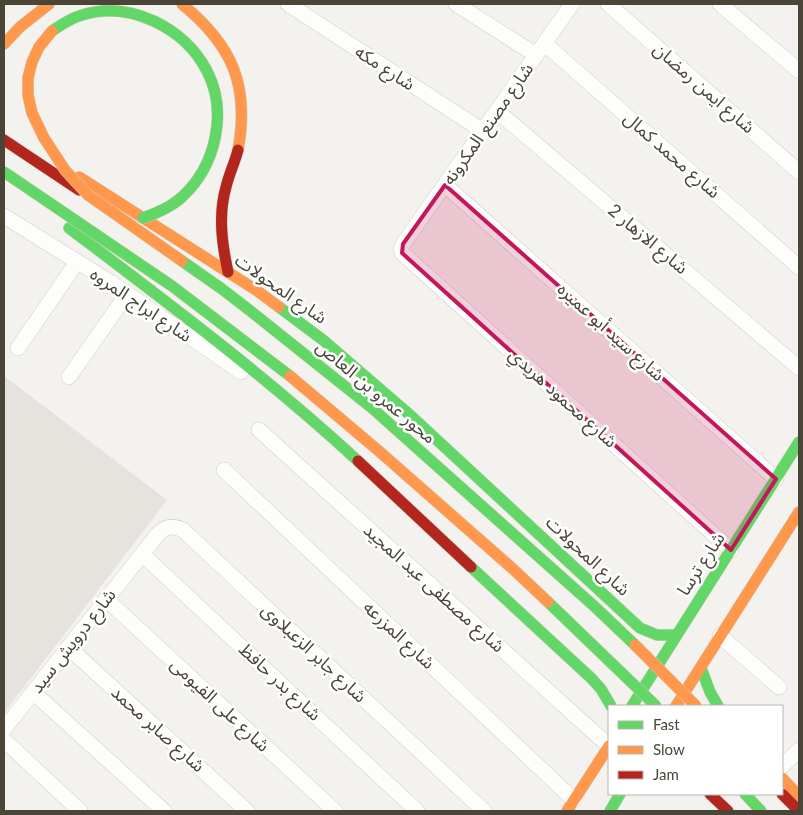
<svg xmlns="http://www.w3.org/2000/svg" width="803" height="815" viewBox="0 0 803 815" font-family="Lato,'Noto Sans Arabic',sans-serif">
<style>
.industrial{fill:#e6e2dd}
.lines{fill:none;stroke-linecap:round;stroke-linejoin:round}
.street-casing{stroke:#cfcdc8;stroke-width:16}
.fast-casing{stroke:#d3d0c4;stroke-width:12}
.slow-casing{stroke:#d3d0c4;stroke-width:12}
.jam-casing{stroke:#d3d0c4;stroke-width:12}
.street{stroke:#fdfdfc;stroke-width:15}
.fast{stroke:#63d668;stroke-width:11}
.slow{stroke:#ff974d;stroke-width:11}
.jam{stroke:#b3261e;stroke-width:11}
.fast-bridge-casing{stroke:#d7d0ba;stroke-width:12;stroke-linecap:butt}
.slow-bridge-casing{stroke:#d7d0ba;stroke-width:12;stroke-linecap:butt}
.fast-bridge{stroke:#63d668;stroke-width:11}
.slow-bridge{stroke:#ff974d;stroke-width:11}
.marked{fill:#c2185b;fill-opacity:0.2;stroke:#c2185b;stroke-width:4;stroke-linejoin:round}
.labels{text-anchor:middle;stroke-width:5;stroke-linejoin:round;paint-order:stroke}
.street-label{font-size:18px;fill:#4b4538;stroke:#fff}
</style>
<rect width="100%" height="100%" fill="#f3f2ee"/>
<path class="industrial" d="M4 376 167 500 4 713Z"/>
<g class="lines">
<g class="street-casing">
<path id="street" d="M288 4 483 131
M456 4 536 55
M572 4 403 244 401 249 402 253 731 550
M608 4 799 172
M720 4 799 71
M545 44 799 267
M497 111 799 368
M445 185 776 479
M4 216 110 282 241 372
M18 348 77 262
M69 377 127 294
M259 430 609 746
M224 470 574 800
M142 554 417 811
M106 599 335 811
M720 636 779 687
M68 647 247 811
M33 692 164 811
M4 729 158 534C166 526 173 525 183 530L484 811
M4 740 80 811
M782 766 799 750"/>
</g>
<g class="fast-casing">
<path id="fast" d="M69 228C168 303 267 377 358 461
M279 307 323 340 410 415 640 628 657 635H676
M471 567 591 678 601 689 611 706
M701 668 710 692 718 706
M632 706 799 442
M745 794 761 811
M610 811 620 794"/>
</g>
<g class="slow-casing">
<path id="slow" d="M182 4C232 45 250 85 238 150
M4 44 20 27 49 4
M79 177 256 290 279 307
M676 706 799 512
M782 778 799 796
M567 811 609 746"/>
</g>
<g class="jam-casing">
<path id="jam" d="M4 140 79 190
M228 272C222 244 218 215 226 187 229 174 235 162 238 150
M358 461 471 567
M710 794 728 811
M782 794 799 811"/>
</g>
<use href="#street" class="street"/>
<use href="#fast" class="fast"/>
<use href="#slow" class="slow"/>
<use href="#jam" class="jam"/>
<g class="fast-bridge-casing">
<path id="fast-bridge" d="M52 31C62 24 71 18 82 15 130 0 185 28 207 71 228 112 216 165 183 196 172 207 157 213 143 218
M4 172 172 286 290 376
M182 261 222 289 253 313 372 408 594 606 635 645
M548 602 656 706"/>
</g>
<g class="slow-bridge-casing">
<path id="slow-bridge" d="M52 31 39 47 32 62 28 78V95L32 113 44 138 65 170 88 195 182 261
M290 376 380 452 513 569 548 602
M635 645 696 706"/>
</g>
<use href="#fast-bridge" class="fast-bridge"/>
<use href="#slow-bridge" class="slow-bridge"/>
</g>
<path class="marked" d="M445 185 776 479 731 550 402 253 403 244Z"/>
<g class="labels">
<g class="street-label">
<text transform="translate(385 68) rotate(33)" y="6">شارع مكه</text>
<text transform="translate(704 88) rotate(41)" y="6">شارع ايمن رمضان</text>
<text transform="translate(488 124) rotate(-55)" y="6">شارع مصنع المكرونه</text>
<text transform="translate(672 155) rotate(41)" y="6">شارع محمد كمال</text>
<text transform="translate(648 239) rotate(40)" y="6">شارع الازهار 2</text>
<text transform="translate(281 289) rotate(35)" y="6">شارع المحولات</text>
<text transform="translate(141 305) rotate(34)" y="6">شارع ابراج المروه</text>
<text transform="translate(611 332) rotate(42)" y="6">شارع سيد أبو عميره</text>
<text transform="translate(376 392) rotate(40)" y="6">محور عمرو بن العاص</text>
<text transform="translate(563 398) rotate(42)" y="6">شارع محمود هريدي</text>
<text transform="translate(588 556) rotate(43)" y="6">شارع المحولات</text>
<text transform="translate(701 564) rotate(-57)" y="6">شارع ترسا</text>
<text transform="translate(434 588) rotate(42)" y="6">شارع مصطفى عبد المجيد</text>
<text transform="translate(399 635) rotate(43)" y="6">شارع المزرعه</text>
<text transform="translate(73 641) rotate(-52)" y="6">شارع درويش سيد</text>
<text transform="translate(314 653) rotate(43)" y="6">شارع جابر الزعبلاوى</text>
<text transform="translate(280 682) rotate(43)" y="6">شارع بدر حافظ</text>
<text transform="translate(220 705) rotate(43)" y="6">شارع على الفيومى</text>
<text transform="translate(158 729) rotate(42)" y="6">شارع صابر محمد</text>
</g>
</g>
<rect width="803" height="815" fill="none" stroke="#4b4538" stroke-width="10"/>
<rect x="608" y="705" width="175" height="90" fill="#ffffff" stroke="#b7b5af"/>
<rect x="618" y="721" width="25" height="8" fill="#63d668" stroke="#b7b5af"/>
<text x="653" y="730" font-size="15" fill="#4b4538">Fast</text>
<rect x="618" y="746" width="25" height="8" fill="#ff974d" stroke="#b7b5af"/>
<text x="653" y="755" font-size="15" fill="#4b4538">Slow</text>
<rect x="618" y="771" width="25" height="8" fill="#b3261e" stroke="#b7b5af"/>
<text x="653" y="780" font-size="15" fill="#4b4538">Jam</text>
</svg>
